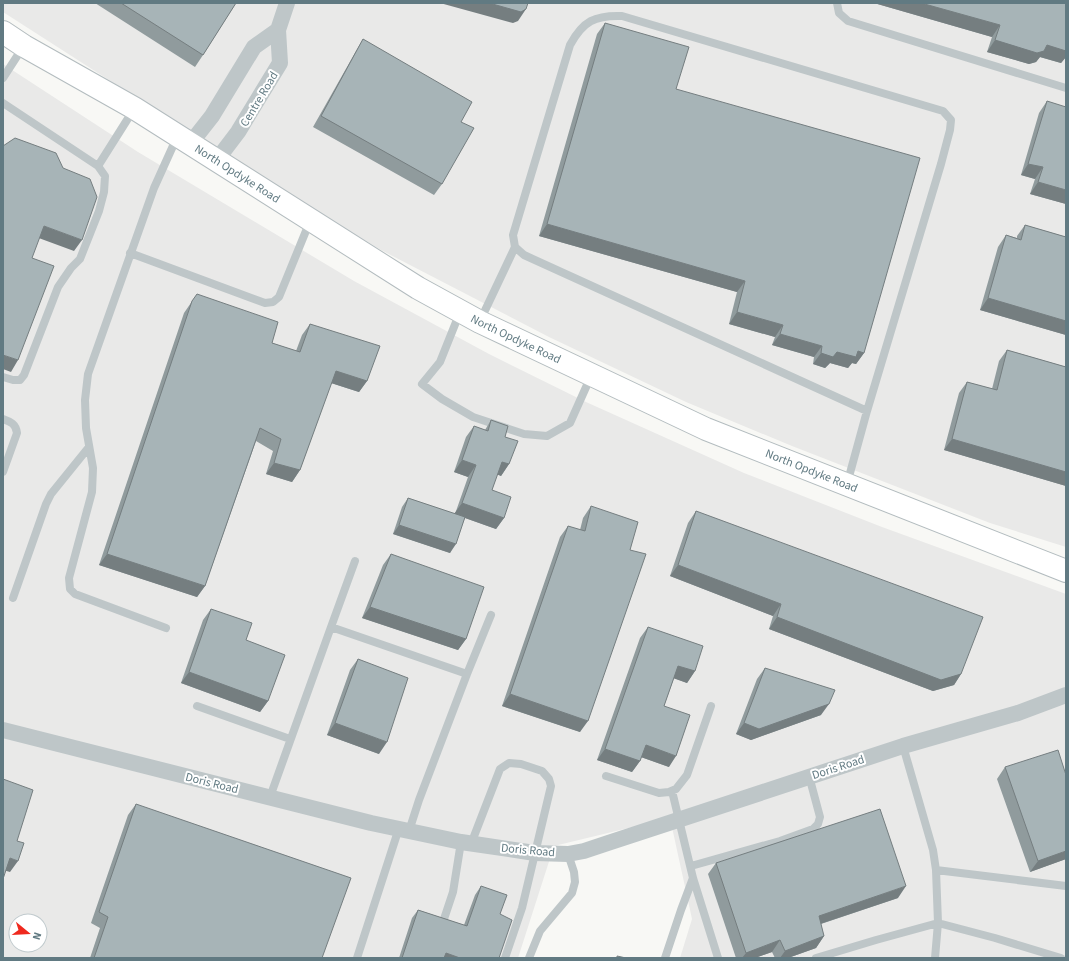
<svg xmlns="http://www.w3.org/2000/svg" width="1069" height="961" viewBox="0 0 1069 961" font-family="'Source Sans 3',sans-serif">
<style>
.built{fill:#e9e9e8;fill-rule:evenodd}
.lines{fill:none;stroke-linecap:round;stroke-linejoin:round}
.secondary-casing{stroke:#b3bcbf;stroke-width:24}
.lane{stroke:#bec6c8;stroke-width:8}
.street{stroke:#bec6c8;stroke-width:16}
.secondary{stroke:#fff;stroke-width:22}
.wall{fill:#909b9d}
.shaded-wall{fill:#757e80}
.building{fill:#a7b4b7;stroke:#757e80}
.labels{text-anchor:middle;stroke-width:4;stroke-linejoin:round;paint-order:stroke}
.street-label{font-size:12px;fill:#617a82;stroke:#fff}
</style>
<rect width="100%" height="100%" fill="#f8f8f5"/>
<path class="built" d="M3 3H1066V547L990 523 792 446 686 402 549 337 381 250 277 188 3 12Z
M3 64 138 152 354 281 489 354 586 402 744 473 882 527 1066 594V958H680L692 919 670 818 554 846 518 958H3ZM16 921H40V945H16Z"/>
<g class="lines">
<g class="secondary-casing">
<g id="secondary">
<path id="s1" d="M3 32 24 46 134 108 418 288 480 322 706 429 1066 571"/>
</g>
</g>
<path class="lane" d="M837 3 839 13 848 21 1066 88
M3 78 23 47
M3 103 98 166
M130 253 265 303 273 302 279 297 310 221
M460 312 440 362 422 384 442 399 473 417 524 434 547 436 570 423 591 376
M480 321 515 247
M3 377 13 380H20L24 375 58 287 71 268 80 259 99 211 104 192 105 176 98 166 134 109
M3 419C11 422 16 424 17 433L3 472
M847 484 867 411 941 164 950 130 951 120 943 111 622 16C595 15 583 21 570 45L513 235 515 247 524 255 867 411
M13 598 46 504 51 494 89 447
M331 627 355 561
M166 628 75 594 70 589 69 578 92 492 93 468 86 428 85 400 88 374 154 188 177 137
M467 674 491 615
M197 706 290 739
M903 746 933 850 936 870 938 923 995 938 1061 958
M606 776 659 793 669 792 676 789 687 775 711 706
M672 791 693 878 718 958
M270 797 331 627 467 674 419 800 409 831
M471 844 500 769 509 763 521 764 542 771 549 779 551 786 522 908 505 958
M691 866 780 841 813 829 818 824 820 817 809 776
M936 870 1066 886
M443 922 453 892 461 842
M357 958 399 828
M529 958 540 931 572 893 575 882 574 872 568 854
M665 958 681 910 693 878
M816 958 876 940 938 923 935 958"/>
<path class="street" d="M190 144 212 116 254 47 278 30
M216 161 238 132 280 63 278 30 287 3
M3 730 371 823 461 842 535 853 568 854 584 851 608 843 903 746 1018 713 1066 695"/>
<use href="#secondary" class="secondary"/>
</g>
<path class="wall" d="M95 3H236L203 55 195 67Z
M874 3H1066V57L1061 63 1040 57 1036 62 1029 64 987 52 992 37Z
M605 23 676 89 864 353 856 364 852 363 848 368 830 363 825 368 813 364 814 357 772 345 775 337 729 324 737 292 539 236 597 34Z
M363 39 461 122 442 184 434 195 313 127 356 51Z
M1047 101 1066 204 1030 194 1035 179 1021 175 1039 113Z
M1025 225 1066 237V335L980 310 998 247 1006 235 1017 238V236Z
M197 294 272 343 296 351 302 335 310 324 367 381 359 392 331 383 300 470 292 482 266 474 273 451 256 441 205 586 197 597 99 565 184 313Z
M1007 350 1066 367V486L944 450 959 393 967 382 992 389 999 361Z
M491 420 505 437 509 464 501 476 497 474 492 490 504 518 496 529 465 518 450 553 393 534 402 507 408 498 455 514 468 477 454 472 466 437 474 426 485 430Z
M591 506 630 550 580 732 502 706 560 537 568 526 580 530 583 518Z
M696 511 961 674 954 685 933 691 769 629 773 616 670 576 688 523Z
M391 554 466 639 458 650 362 618 383 565Z
M211 609 246 640 268 701 260 712 181 683 203 620Z
M648 627 695 671 687 683 674 678 664 706 669 767 641 757 640 761 632 772 597 760 640 638Z
M358 659 379 754 327 735 350 670Z
M765 668 821 715 751 740 736 734 757 679Z
M1005 767 1066 859 1030 872 997 779Z
M136 804 322 958H90L100 928 91 923 128 815Z
M716 863 898 898 821 924 824 936 816 948 788 958H775L772 952 755 958H736L708 874Z
M481 886 500 914 499 958H399L412 918 418 910 464 925 475 895Z"/>
<path class="shaded-wall" d="M440 3H489L526 9 518 21 513 23Z
M874 3H921L1000 25 992 37Z
M995 40 1047 45 1066 50V57L1061 63 1040 57 1036 62 1029 64 987 52Z
M1028 164 1043 167 1035 179 1021 175Z
M1038 182 1066 190V204L1030 194Z
M547 224 745 281 737 292 539 236Z
M44 226 82 240 74 251 36 237Z
M988 298 1066 321V335L980 310Z
M737 312 783 325 775 337 729 324Z
M780 334 822 346 814 357 772 345Z
M858 351 864 353 856 364 852 363 848 368 830 363 825 368 813 364 821 353 837 352Z
M3 355 18 360 11 372 3 369Z
M336 371 367 381 359 392 328 382Z
M952 439 1066 472V486L944 450Z
M462 460 476 465 468 477 454 472Z
M502 462 509 464 501 476 494 473Z
M274 463 300 470 292 482 266 474Z
M462 503 504 518 496 529 454 514Z
M399 525 456 544 450 553 393 534Z
M107 554 205 586 197 597 99 565Z
M678 565 781 604 773 616 670 576Z
M370 607 466 639 458 650 362 618Z
M777 617 961 674 954 685 933 691 769 629Z
M678 666 695 671 687 683 670 677Z
M189 672 268 701 260 712 181 683Z
M510 694 588 721 580 732 502 706Z
M829 704 821 715 751 740 736 734 744 723Z
M335 723 387 742 379 754 327 735Z
M646 745 676 756 669 767 638 756Z
M605 749 640 761 632 772 597 760Z
M1066 851V859L1030 872 1038 861Z
M10 858 18 861 10 872 3 870Z
M906 886 898 898 811 927 819 916Z
M824 936 816 948 788 958H780L785 951Z
M780 940 772 952 755 958H742L746 953Z
M446 953 460 958H442Z"/>
<path class="building" d="M121 3H236L203 55Z
M489 3H528L526 9 521 12Z
M921 3H1066V51L1047 45 1044 51 1037 53 995 40 1000 25Z
M605 23 689 47 676 89 920 158 864 353 858 351 856 357 837 352 833 357 821 353 822 346 780 334 783 325 737 312 745 281 547 224Z
M363 39 472 102 461 122 474 128 442 184 321 116Z
M1047 101 1066 107V190L1038 182 1043 167 1028 164Z
M15 138 56 153 63 168 90 179 97 197 82 240 44 226 32 258 54 266 18 360 3 355V146Z
M1025 225 1066 237V321L988 298 1006 235 1021 240Z
M197 294 278 322 272 343 300 352 310 324 380 346 367 381 336 371 300 470 274 463 281 439 260 428 205 586 107 554 192 301Z
M1007 350 1066 367V472L952 439 967 382 997 390Z
M491 420 508 426 505 437 518 441 509 464 502 462 492 490 511 497 504 518 462 503 476 465 462 460 474 426 488 431Z
M408 498 465 517 456 544 399 525Z
M591 506 638 522 630 550 646 554 588 721 510 694 568 526 585 531Z
M696 511 983 617 961 674 941 680 777 617 781 604 678 565Z
M391 554 484 587 466 639 370 607Z
M211 609 252 623 246 640 285 655 268 701 189 672Z
M648 627 703 646 695 671 678 666 664 706 690 715 676 756 646 745 640 761 605 749Z
M358 659 408 678 387 742 335 723Z
M765 668 835 690 829 704 759 729 744 723Z
M1058 750 1066 775V851L1038 861 1005 767Z
M3 779 33 790 17 841 24 843 18 861 10 858 3 879Z
M136 804 351 878 322 958H94L108 917 99 912Z
M880 809 906 886 819 916 824 936 785 951 780 940 746 953 716 863Z
M481 886 507 895 500 914 512 920 499 958H460L446 953 444 958H402L418 910 467 926Z
M617 956 626 958H617Z"/>
<g class="labels">
<g class="street-label">
<text transform="translate(259 99) rotate(-59)" y="4">Centre Road</text>
<text dy="4" stroke="none"><textPath href="#s1" startOffset="274">North Opdyke Road</textPath></text>
<text dy="4" stroke="none"><textPath href="#s1" startOffset="598">North Opdyke Road</textPath></text>
<text dy="4" stroke="none"><textPath href="#s1" startOffset="922">North Opdyke Road</textPath></text>
<text transform="translate(838 767) rotate(-18)" y="4">Doris Road</text>
<text transform="translate(212 783) rotate(14)" y="4">Doris Road</text>
<text transform="translate(528 850) rotate(5)" y="4">Doris Road</text>
</g>
</g>
<rect width="1069" height="961" fill="none" stroke="#617a82" stroke-width="8"/>
<g transform="translate(28 933) rotate(108)"><circle r="19" fill="#ffffff" stroke="#c0cacd"/>
<path d="M0-3L7 15L0 10L-7 15Z" fill="#ef291e"/>
<text y="-6" font-size="11" font-weight="bold" text-anchor="middle" fill="#617a82">N</text>
</g>
</svg>
